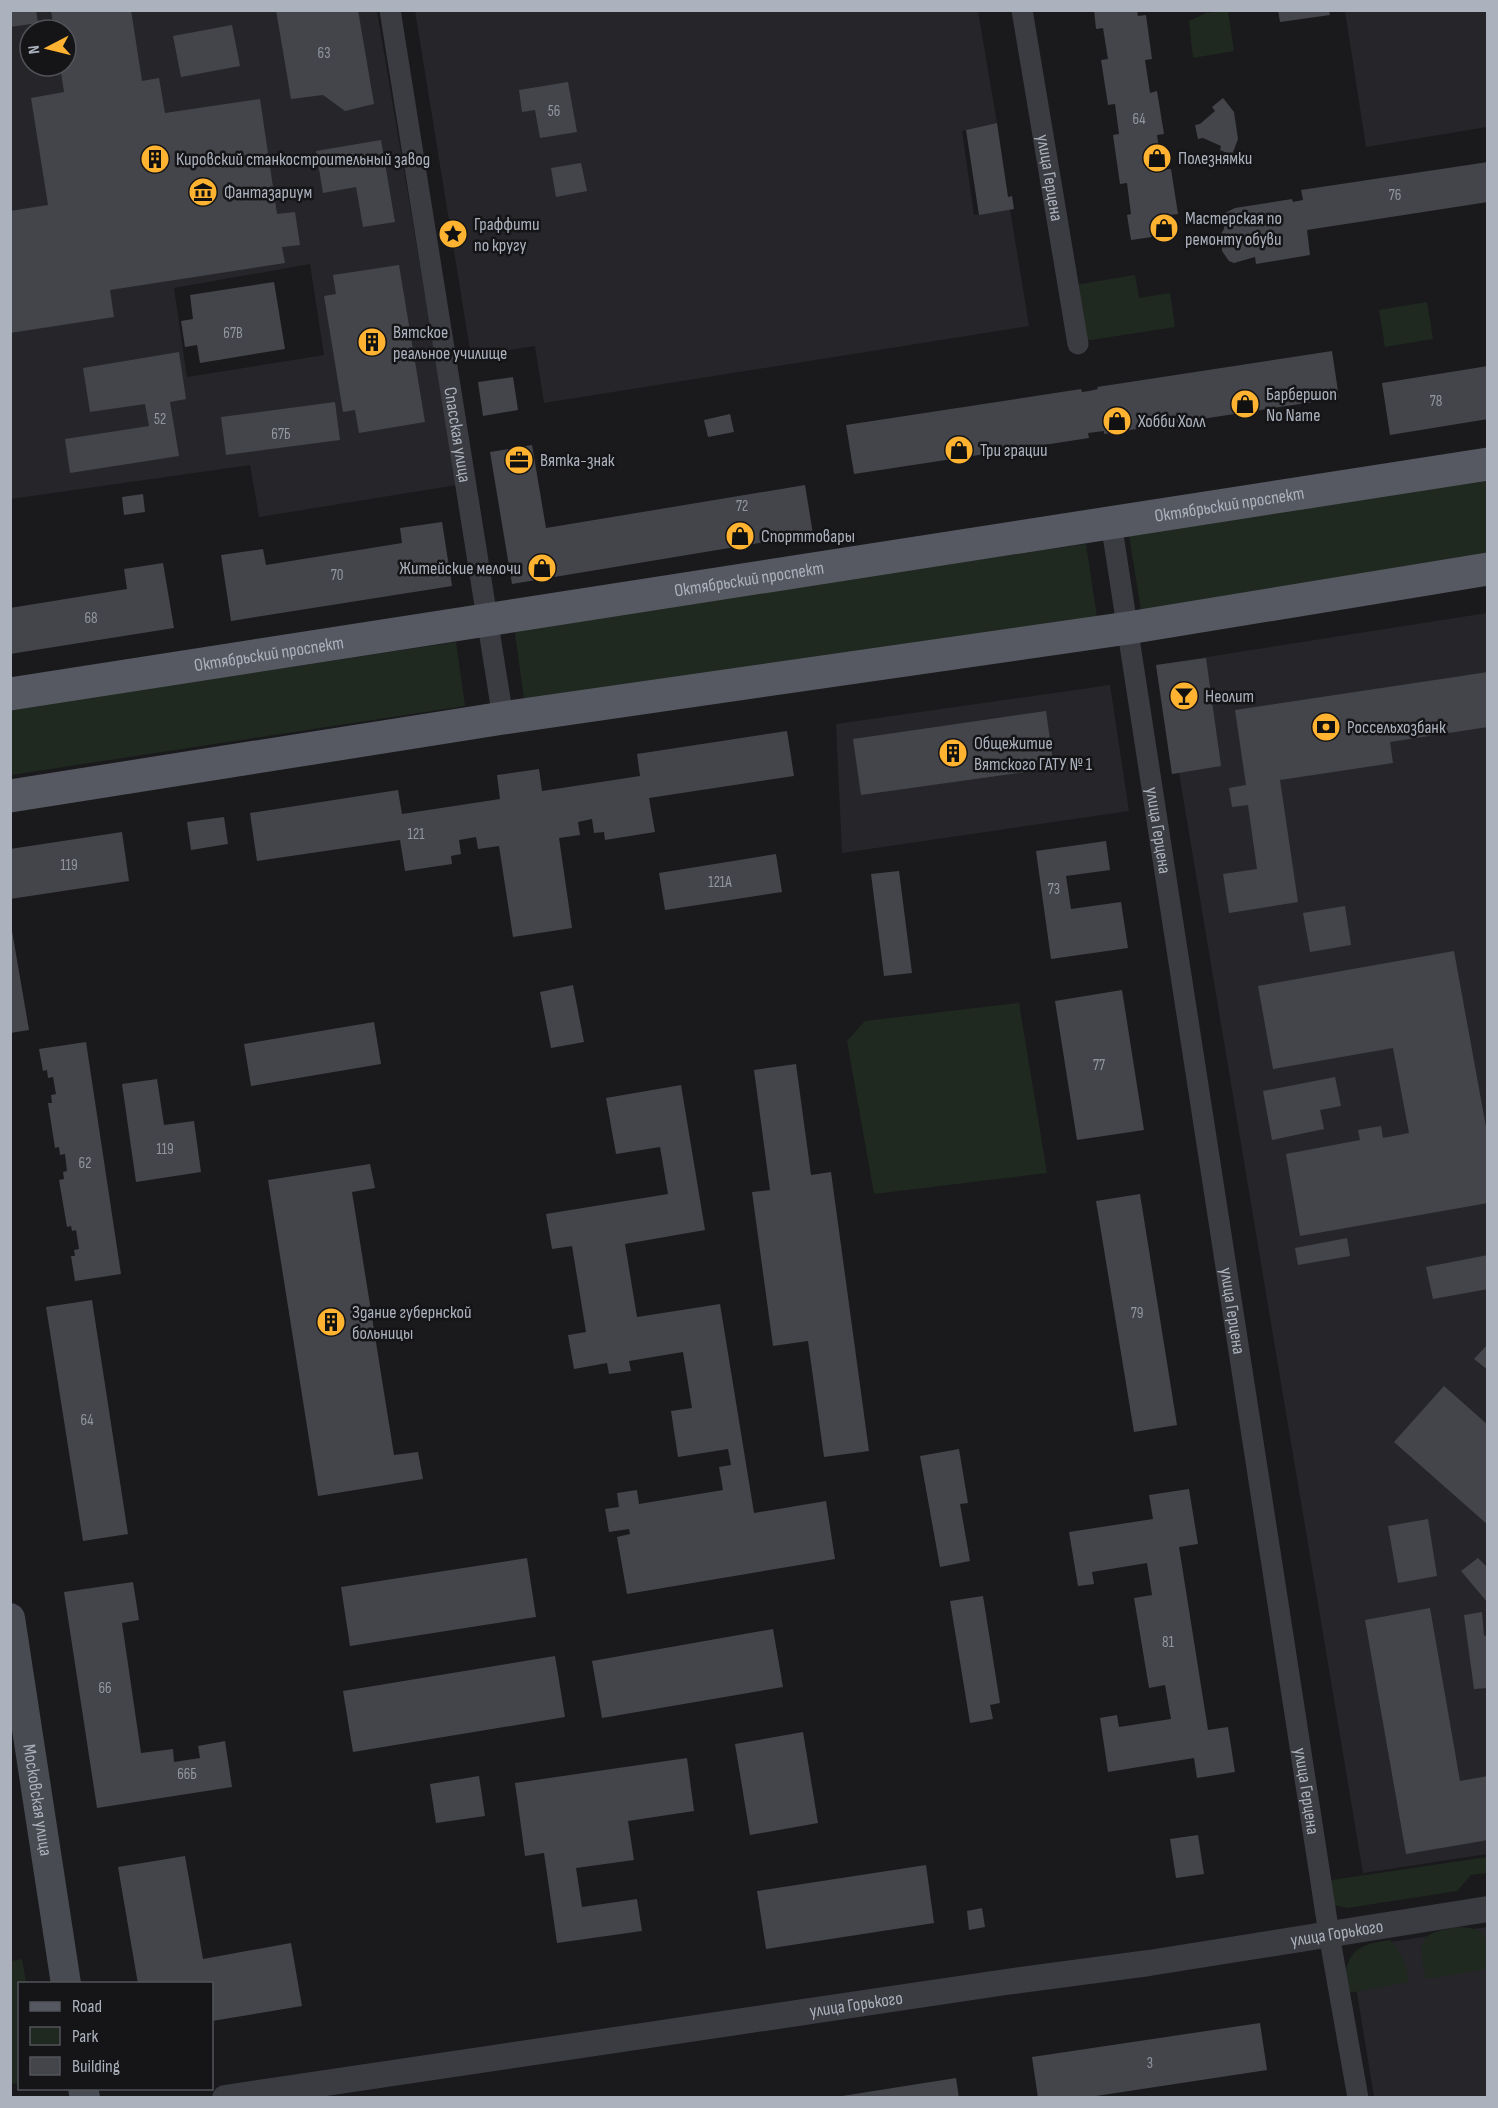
<svg xmlns="http://www.w3.org/2000/svg" width="1498" height="2108" viewBox="0 0 1498 2108" font-family="'Sofia Sans Condensed',sans-serif">
<style>
.built{fill:#26262a;fill-rule:evenodd}
.green{fill:#1f2920}
.building{fill:#44454a}
.lines{fill:none;stroke-linecap:round;stroke-linejoin:round}
.minor{stroke:#3b3c42;stroke-width:21}
.tertiary{stroke:#3b3c42;stroke-width:26}
.secondary{stroke:#494b53;stroke-width:30}
.primary{stroke:#565962;stroke-width:33}
.labels{text-anchor:middle;stroke-width:5;stroke-linejoin:round;paint-order:stroke}
.number-label{font-size:15px;fill:#9297a0}
.poi-label{font-size:18px;fill:#acb2bd;stroke:#151518;text-anchor:start}
.street-label{font-size:18px;fill:#acb2bd;stroke:#151518}
</style>
<rect width="100%" height="100%" fill="#1a1a1d"/>
<path class="built" d="M10 11H377L457 485 259 517 250 465 11 499ZM30 30H66V66H30ZM310 264 324 355 187 377 174 288Z
M415 11H978L997 123 962 131 974 215 1010 209 1029 326 544 403 535 346 471 356Z
M1345 11H1487V127L1366 147Z
M1487 613V1854L1363 1873 1179 773 1172 774 1156 665Z
M1110 685 1129 811 842 853 836 724Z
M1487 1927V2097H1374L1357 1993 1365 1965 1384 1943Z"/>
<path class="green" d="M1228 11 1234 51 1193 58 1189 21 1206 13Z
M1135 275 1139 298 1170 293 1175 327 1084 341 1074 285Z
M1427 302 1433 339 1385 347 1379 310Z
M1487 479V555L1141 610 1129 535Z
M1086 544 1097 617 524 699 514 626Z
M456 642 465 706 11 775V709Z
M1019 1003 1047 1173 874 1194 847 1041 865 1021Z
M1487 1857V1873L1471 1875 1457 1891 1347 1908 1334 1905 1325 1881Z
M1460 1927C1492 1928 1487 1943 1487 1969L1426 1979C1418 1939 1417 1933 1460 1927Z
M1390 1940C1403 1953 1406 1964 1409 1982L1343 1994C1346 1956 1350 1945 1390 1940Z
M22 1959 26 1983 20 1984 19 2083 11 2084V1961Z"/>
<path class="building" d="M10 10H36L38 23 10 27Z
M51 10H131L142 81 159 78 165 113 260 99 277 214 295 212 300 245 282 247 285 263 110 290 114 317 10 333V211L48 205 31 98 64 92 60 66H66V30H54Z
M276 10H358L374 104 345 111 323 95 291 99Z
M1094 10H1137L1138 16 1146 15 1152 59 1145 60 1150 93 1157 91 1164 134 1157 135 1160 155 1165 154 1166 160 1161 161 1162 170 1171 169 1178 214 1169 215 1172 234 1131 240 1127 215 1131 214 1127 183 1120 184 1113 135 1119 134 1115 104 1108 105 1101 60 1108 59 1103 28 1096 29Z
M1278 10H1329L1330 15 1280 22Z
M232 25 240 66 181 77 173 36Z
M568 82 577 132 540 138 535 110 522 112 519 90Z
M1223 98 1234 112 1238 139 1232 155 1220 150 1221 146 1203 138 1198 139 1195 125 1200 124 1215 111 1212 107Z
M997 123 1008 197 1012 196 1014 209 979 215 966 130Z
M381 140 395 222 363 227 356 187 323 193 316 151Z
M1488 162V202L1307 230 1310 255 1256 264 1255 257 1234 263 1229 261 1222 251 1221 234 1224 229 1223 214 1235 208 1292 199 1293 202 1303 200 1301 190Z
M581 163 587 191 556 197 551 168Z
M399 265 425 422 359 433 355 410 343 412 324 296 336 294 333 275Z
M274 282 285 349 200 363 197 345 185 347 181 321 193 319 190 295Z
M1332 351 1339 398 1104 434V431L1088 433 1089 438 854 474 846 425 1081 389 1082 392 1089 391 1098 389 1097 387Z
M179 352 186 399 170 402 179 456 70 473 65 439 149 426 145 404 90 412 83 368Z
M1488 366V419L1390 435 1382 383Z
M513 377 518 410 483 416 478 382Z
M335 402 340 440 226 455 221 417Z
M730 414 734 432 708 437 704 420Z
M532 445 546 528 805 485 813 534 512 584 490 452Z
M143 494 145 512 124 515 122 497Z
M442 522 452 586 231 621 221 555 263 549 266 565 402 543 400 528Z
M163 563 174 628 10 654V608L127 589 124 569Z
M1206 658 1221 766 1172 774 1156 665Z
M1488 672V727L1390 742 1393 763 1280 780 1298 902 1229 913 1223 874 1257 869 1248 805 1232 807 1229 788 1246 785 1235 710Z
M1046 711 1054 768 861 795 853 739Z
M787 731 794 776 649 798 655 832 605 840 604 832 594 833 592 819 578 822 580 835 559 838 572 928 513 937 499 846 478 849 476 837 459 840 461 854 451 856 452 864 405 871 400 840 257 861 250 813 398 790 402 814 500 799 497 775 539 769 542 791 640 776 637 754Z
M224 817 228 844 191 850 187 822Z
M122 832 129 881 10 899V849Z
M1106 841 1110 870 1066 876 1071 909 1121 902 1128 948 1051 959 1036 851Z
M776 854 782 892 665 910 659 873Z
M899 871 912 973 884 976 871 874Z
M1345 906 1351 945 1310 952 1303 913Z
M10 919 29 1030 10 1033Z
M1454 951 1488 1138V1203L1300 1236 1286 1154 1360 1140 1358 1130 1381 1126 1383 1138 1409 1133 1393 1048 1273 1069 1258 986Z
M573 985 584 1042 551 1048 540 992Z
M1122 990 1144 1130 1077 1140 1055 1001Z
M374 1022 381 1064 251 1086 244 1044Z
M86 1042 121 1274 75 1281 71 1256H75L74 1250 79 1249 76 1230 72 1231 71 1226 67 1227 59 1180 64 1179 63 1172 67 1171 65 1154 60 1155 59 1147 55 1148 48 1103H52L51 1095 56 1094 53 1077 48 1078 47 1070 43 1071 39 1049Z
M796 1064 811 1175 831 1172 869 1451 824 1457 808 1341 773 1346 752 1192 770 1190 754 1070Z
M1335 1077 1341 1106 1320 1110 1324 1129 1272 1140 1263 1091Z
M157 1079 164 1125 194 1121 201 1172 136 1182 122 1084Z
M681 1085 705 1230 625 1244 637 1317 720 1304 754 1513 826 1501 835 1559 627 1594 617 1537 630 1534 629 1529 609 1532 605 1509 619 1507 617 1493 637 1490 639 1504 723 1490 719 1467 731 1465 728 1449 678 1457 671 1411 692 1408 683 1352 629 1361 631 1371 609 1374 607 1363 574 1369 568 1335 586 1332 572 1246 552 1249 546 1214 668 1194 660 1147 616 1154 606 1098Z
M370 1164 375 1188 352 1192 394 1455 418 1452 423 1479 318 1496 268 1180Z
M1140 1194 1177 1425 1134 1432 1096 1201Z
M1347 1238 1350 1256 1298 1265 1295 1248Z
M1488 1255V1289L1433 1299 1426 1267Z
M92 1300 128 1534 83 1541 46 1307Z
M1488 1344V1370L1474 1359Z
M1444 1386 1488 1425V1525L1394 1442Z
M959 1449 968 1503 960 1504 970 1561 940 1567 920 1456Z
M1189 1489 1198 1544 1179 1547 1208 1730 1228 1727 1235 1772 1197 1778 1194 1758 1108 1772 1100 1718 1117 1715 1119 1727 1171 1719 1165 1685 1149 1688 1134 1598 1152 1595 1147 1563 1092 1572 1094 1584 1078 1586 1069 1532 1153 1519 1149 1495Z
M1428 1519 1437 1576 1398 1583 1388 1526Z
M527 1558 536 1617 350 1646 341 1587Z
M1478 1558 1488 1568V1603L1461 1571Z
M133 1582 139 1620 122 1623 141 1753 173 1749 174 1762 200 1758 198 1746 225 1741 232 1787 97 1808 64 1592Z
M983 1596 1000 1703 990 1705 993 1719 970 1723 950 1601Z
M1430 1608 1460 1781 1488 1776V1840L1406 1854 1365 1620Z
M1482 1612 1484 1636 1488 1635V1688L1474 1689 1464 1615Z
M773 1629 783 1687 602 1718 592 1661Z
M555 1656 565 1717 353 1752 343 1691Z
M803 1732 818 1823 750 1835 735 1744Z
M687 1758 694 1811 628 1821 634 1860 576 1868 582 1907 637 1899 642 1931 557 1943 544 1853 525 1856 515 1783Z
M479 1776 485 1816 436 1823 430 1784Z
M1198 1835 1204 1874 1176 1878 1170 1839Z
M185 1856 203 1959 291 1943 302 2006 212 2021V1984H138L118 1867Z
M926 1865 934 1923 766 1949 757 1891Z
M982 1908 985 1927 969 1930 967 1911Z
M1260 2023 1267 2070 1083 2098H1038L1032 2057Z
M956 2078 959 2098H842V2096Z"/>
<g class="lines">
<g class="minor">
<path id="s1" d="M390 10 503 718"/>
<path id="s2" d="M1022 10 1078 344"/>
<path id="s3" d="M1111 522 1329 1934 1358 2098"/>
</g>
<path class="tertiary" id="s4" d="M225 2098 1006 1982 1149 1963 1488 1909"/>
<g class="secondary">
<path id="s5" d="M10 1618 66 1984"/>
<path d="M83 2088 85 2098"/>
</g>
<g class="primary">
<path id="s6" d="M10 694 1488 464"/>
<path d="M10 796 503 718 1128 628 1488 569"/>
</g>
</g>
<defs>
<g id="shop-disc" transform="scale(1.5)"><circle r="9.5" fill="#ffb330" stroke="#151518"/><path d="M-5-2.5h2.3a2.7 3.5 0 0 1 5.4 0H5L5.5 6h-11ZM-1.5-2.5h3a1.5 2.3 0 0 0-3 0Z" fill="#111"/></g>
<g id="building-disc" transform="scale(1.5)"><circle r="9.5" fill="#ffb330" stroke="#151518"/><path d="M-4-6H4V6H1V3H-1V6H-4ZM-2.5-4.3h1.7v1.8h-1.7ZM.8-4.3h1.7v1.8H.8ZM-2.5-1h1.7V.8h-1.7ZM.8-1h1.7V.8H.8Z" fill="#111"/></g>
<g id="museum-disc" transform="scale(1.5)"><circle r="9.5" fill="#ffb330" stroke="#151518"/><path d="M0-6L6-3V-2H-6V-3ZM-5-1h2V3h-2ZM-1-1h2V3h-2ZM3-1h2V3H3ZM-6 4H6V6H-6Z" fill="#111"/></g>
<g id="sight-disc" transform="scale(1.5)"><circle r="9.5" fill="#ffb330" stroke="#151518"/><path d="M0-6L1.8-2.2L6-1.7L2.9 1.2L3.7 5.4L0 3.3L-3.7 5.4L-2.9 1.2L-6-1.7L-1.8-2.2Z" fill="#111"/></g>
<g id="office-disc" transform="scale(1.5)"><circle r="9.5" fill="#ffb330" stroke="#151518"/><path d="M-6-3h4V-5.5h4V-3h4V5H-6ZM-1-4.5V-3h2v-1.5ZM-6 0V1H6V0Z" fill="#111"/></g>
<g id="bar-disc" transform="scale(1.5)"><circle r="9.5" fill="#ffb330" stroke="#151518"/><path d="M-6-5H6L.8 .8V4.5H3.5V6h-7V4.5H-.8V.8Z" fill="#111"/></g>
<g id="bank-disc" transform="scale(1.5)"><circle r="9.5" fill="#ffb330" stroke="#151518"/><path d="M-6-4H6V4H-6ZM0-2.3a2.3 2.3 0 1 0 0 4.6a2.3 2.3 0 1 0 0-4.6Z" fill="#111"/></g>
</defs>
<g fill-rule="evenodd">
<use href="#shop-disc" x="1157" y="158"/>
<use href="#building-disc" x="155" y="159"/>
<use href="#museum-disc" x="203" y="192"/>
<use href="#shop-disc" x="1164" y="228"/>
<use href="#sight-disc" x="453" y="234"/>
<use href="#building-disc" x="372" y="342"/>
<use href="#shop-disc" x="1245" y="404"/>
<use href="#shop-disc" x="1117" y="421"/>
<use href="#shop-disc" x="959" y="450"/>
<use href="#office-disc" x="519" y="460"/>
<use href="#shop-disc" x="740" y="536"/>
<use href="#shop-disc" x="542" y="568"/>
<use href="#bar-disc" x="1184" y="696"/>
<use href="#bank-disc" x="1326" y="727"/>
<use href="#building-disc" x="953" y="753"/>
<use href="#building-disc" x="331" y="1322"/>
</g>
<g class="labels">
<g class="number-label">
<text x="324" y="58">63</text>
<text x="554" y="116">56</text>
<text x="1139" y="124">64</text>
<text x="1395" y="200">76</text>
<text x="233" y="338">67В</text>
<text x="1436" y="406">78</text>
<text x="160" y="424">52</text>
<text x="281" y="439">67Б</text>
<text x="742" y="511">72</text>
<text x="337" y="580">70</text>
<text x="91" y="623">68</text>
<text x="416" y="839">121</text>
<text x="69" y="870">119</text>
<text x="720" y="887">121А</text>
<text x="1054" y="894">73</text>
<text x="1099" y="1070">77</text>
<text x="165" y="1154">119</text>
<text x="85" y="1168">62</text>
<text x="1137" y="1318">79</text>
<text x="87" y="1425">64</text>
<text x="1168" y="1647">81</text>
<text x="105" y="1693">66</text>
<text x="187" y="1779">66Б</text>
<text x="1150" y="2068">3</text>
</g>
<g class="poi-label">
<text x="1178" y="164">Полезнямки</text>
<text x="176" y="165">Кировский станкостроительный завод</text>
<text x="224" y="198">Фантазариум</text>
<text x="1185" y="224">Мастерская по<tspan x="1185" dy="21">ремонту обуви</tspan></text>
<text x="474" y="230">Граффити<tspan x="474" dy="21">по кругу</tspan></text>
<text x="393" y="338">Вятское<tspan x="393" dy="21">реальное училище</tspan></text>
<text x="1266" y="400">Барбершоп<tspan x="1266" dy="21">No Name</tspan></text>
<text x="1138" y="427">Хобби Холл</text>
<text x="980" y="456">Три грации</text>
<text x="540" y="466">Вятка-знак</text>
<text x="761" y="542">Спорттовары</text>
<text x="521" y="574" text-anchor="end">Житейские мелочи</text>
<text x="1205" y="702">Неолит</text>
<text x="1347" y="733">Россельхозбанк</text>
<text x="974" y="749">Общежитие<tspan x="974" dy="21">Вятского ГАТУ № 1</tspan></text>
<text x="352" y="1318">Здание губернской<tspan x="352" dy="21">больницы</tspan></text>
</g>
<g class="street-label">
<text dy="6" stroke="none"><textPath href="#s2" startOffset="170">улица Герцена</textPath></text>
<text dy="6" stroke="none"><textPath href="#s1" startOffset="430">Спасская улица</textPath></text>
<text dy="6" stroke="none"><textPath href="#s6" startOffset="1234">Октябрьский проспект</textPath></text>
<text dy="6" stroke="none"><textPath href="#s6" startOffset="748">Октябрьский проспект</textPath></text>
<text dy="6" stroke="none"><textPath href="#s6" startOffset="262">Октябрьский проспект</textPath></text>
<text dy="6" stroke="none"><textPath href="#s3" startOffset="312">улица Герцена</textPath></text>
<text dy="6" stroke="none"><textPath href="#s3" startOffset="798">улица Герцена</textPath></text>
<text dy="6" stroke="none"><textPath href="#s3" startOffset="1284">улица Герцена</textPath></text>
<text dy="6" stroke="none"><textPath href="#s5" startOffset="184">Московская улица</textPath></text>
<text dy="6" stroke="none"><textPath href="#s4" startOffset="1124">улица Горького</textPath></text>
<text dy="6" stroke="none"><textPath href="#s4" startOffset="638">улица Горького</textPath></text>
</g>
</g>
<rect width="1498" height="2108" fill="none" stroke="#acb2bd" stroke-width="24"/>
<rect x="18" y="1982" width="195" height="108" fill="#151518" stroke="#51545a" stroke-width="1.5"/>
<rect x="30" y="2002" width="30" height="9" fill="#565962" stroke="#51545a" stroke-width="1.5"/>
<text x="72" y="2012" font-size="18" fill="#acb2bd">Road</text>
<rect x="30" y="2027" width="30" height="18" fill="#1f2920" stroke="#51545a" stroke-width="1.5"/>
<text x="72" y="2042" font-size="18" fill="#acb2bd">Park</text>
<rect x="30" y="2057" width="30" height="18" fill="#44454a" stroke="#51545a" stroke-width="1.5"/>
<text x="72" y="2072" font-size="18" fill="#acb2bd">Building</text>
<g transform="translate(48 48) rotate(263)"><circle r="28" fill="#151518" stroke="#51545a" stroke-width="1.5"/>
<path d="M0-4.5L10 22L0 15L-10 22Z" fill="#ffb330"/>
<text y="-9" font-size="16" font-weight="bold" text-anchor="middle" fill="#acb2bd">N</text>
</g>
</svg>
